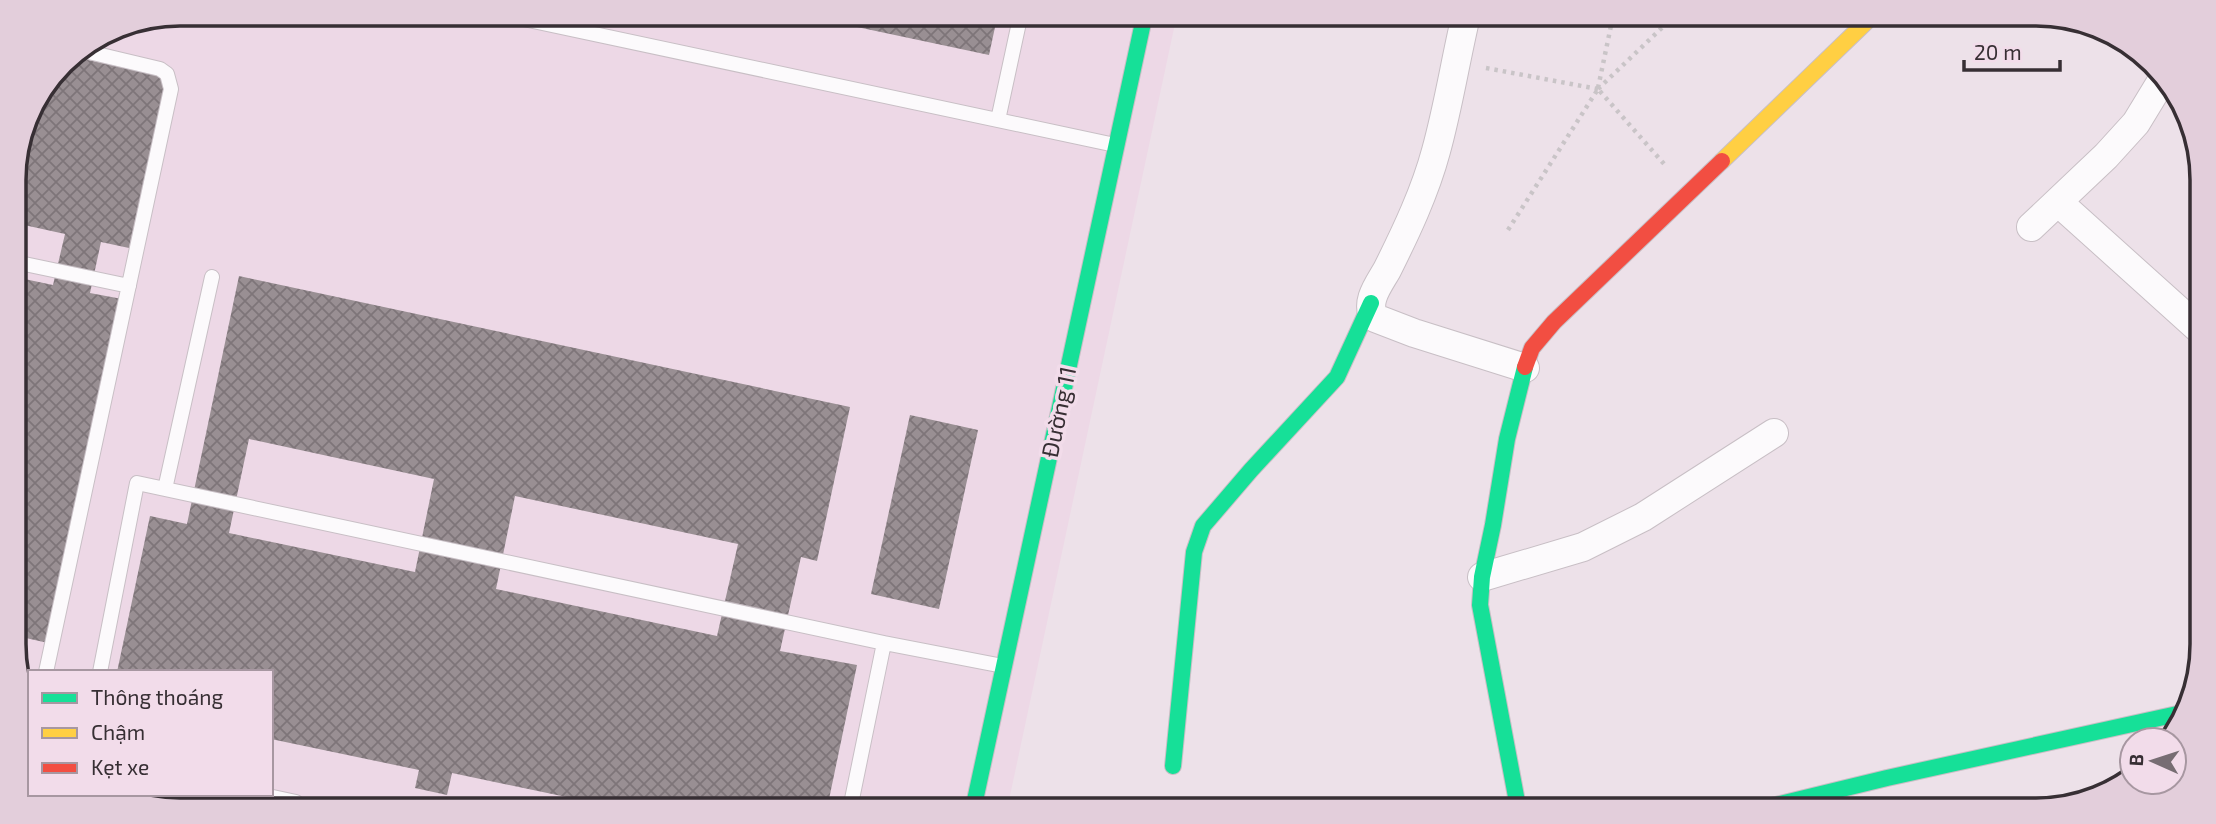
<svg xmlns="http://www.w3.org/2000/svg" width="2216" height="824" viewBox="0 0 2216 824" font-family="'Exo 2',sans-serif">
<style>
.built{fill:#edd8e6}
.building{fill:url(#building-cross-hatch);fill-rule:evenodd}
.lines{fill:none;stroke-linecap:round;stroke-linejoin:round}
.lane-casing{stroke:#c8bfc5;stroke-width:16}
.street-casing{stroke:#c8bfc5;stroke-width:30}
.fast-casing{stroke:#c8bfc5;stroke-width:18}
.slow-casing{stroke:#c8bfc5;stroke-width:18}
.jam-casing{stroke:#c8bfc5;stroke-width:18}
.path{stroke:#c9c4c7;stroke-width:4.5;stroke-dasharray:3.5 5;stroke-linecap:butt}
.lane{stroke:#fcfafc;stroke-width:14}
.street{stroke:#fcfafc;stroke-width:28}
.fast{stroke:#16e098;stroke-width:16}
.slow{stroke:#ffcf43;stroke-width:16}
.jam{stroke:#f24e42;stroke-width:16}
.labels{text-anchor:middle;stroke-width:7;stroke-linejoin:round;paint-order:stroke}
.street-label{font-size:23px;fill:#372f34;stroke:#f2dcea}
.rim{fill:none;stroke:#372f34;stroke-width:3.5}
</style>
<defs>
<pattern id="building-cross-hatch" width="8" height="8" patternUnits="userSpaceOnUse" patternTransform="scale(1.75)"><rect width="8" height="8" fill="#998f93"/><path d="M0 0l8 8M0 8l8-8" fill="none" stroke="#7e7579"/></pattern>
</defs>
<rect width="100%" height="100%" fill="#ede1e9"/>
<path class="built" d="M181 14 1176 19 1008 805 127 801 117 794H271V672H30V701L17 676 14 169 31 107 70 56 117 27Z"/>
<path class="building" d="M810 17H823L997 18 989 55Z
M70 56 167 77 129 248 101 242 90 293 122 299 48 643 17 636 15 277 53 285 65 234 15 223 14 169 31 107Z
M239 276 850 407 817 561 801 557 780 651 857 665 828 804 595 803 452 773 447 795 415 788 419 770 271 739V672H117L150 516 187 524ZM249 439 434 479 415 572 229 533ZM515 496 738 544 717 636 496 589Z
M910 415 978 430 939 609 871 594Z"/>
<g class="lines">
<g class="lane-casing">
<path id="lane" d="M505 15 1115 145
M998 120 1020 18
M15 262 129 286
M165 489 212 277
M884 643 1003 666
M46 672 171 89 167 74 160 69 80 50
M100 672 137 483 884 643 851 804
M259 794 296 802
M123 798 124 794"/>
</g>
<g class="street-casing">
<path id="street" d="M1465 20C1455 63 1448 108 1436 151 1425 192 1406 232 1387 270 1379 284 1364 303 1375 318L1414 333 1525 368
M2058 202 2198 328
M2031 227 2106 156 2136 123 2164 77
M1482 577 1583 547 1643 517 1774 433"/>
</g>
<g class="fast-casing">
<path id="fast" d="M1173 766 1194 552 1203 526 1251 470 1337 377 1371 303
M974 805 1144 18
M1518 807 1480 605 1482 577 1493 525 1507 439 1525 367
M1764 808 1887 778 2182 713"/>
</g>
<g class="slow-casing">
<path id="slow" d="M1722 161 1866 22"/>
</g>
<g class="jam-casing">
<path id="jam" d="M1525 367 1532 348 1554 322 1722 161"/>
</g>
<path class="path" d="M1486 68 1598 89
M1598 88 1612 21
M1598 89 1669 21
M1508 230 1598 89 1665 165"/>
<use href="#lane" class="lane"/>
<use href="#street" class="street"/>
<use href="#fast" class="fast"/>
<use href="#slow" class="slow"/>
<use href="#jam" class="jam"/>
</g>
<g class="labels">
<g class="street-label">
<text transform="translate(1059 412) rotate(-78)" y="8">Đường 11</text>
</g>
</g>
<path d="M0 0H2216V824H0ZM180 26H2036A154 154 0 0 1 2190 180V644A154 154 0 0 1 2036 798H180A154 154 0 0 1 26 644V180A154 154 0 0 1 180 26Z" fill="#e3cedb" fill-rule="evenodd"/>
<path class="rim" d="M180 26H2036A154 154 0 0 1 2190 180V644A154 154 0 0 1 2036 798H180A154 154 0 0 1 26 644V180A154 154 0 0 1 180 26Z"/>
<rect x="28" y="670" width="245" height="126" fill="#f2dcea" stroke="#a797a1" stroke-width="2"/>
<rect x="42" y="693" width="35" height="10" fill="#16e098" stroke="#a797a1" stroke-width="2"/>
<text x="91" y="705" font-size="21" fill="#372f34">Thông thoáng</text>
<rect x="42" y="728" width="35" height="10" fill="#ffcf43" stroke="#a797a1" stroke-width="2"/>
<text x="91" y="740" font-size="21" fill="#372f34">Chậm</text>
<rect x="42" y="763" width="35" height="10" fill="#f24e42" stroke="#a797a1" stroke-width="2"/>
<text x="91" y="775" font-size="21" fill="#372f34">Kẹt xe</text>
<g transform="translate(2153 761) rotate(273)"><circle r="33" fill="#f2dcea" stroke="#a797a1" stroke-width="2"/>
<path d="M0-5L12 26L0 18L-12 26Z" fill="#776d73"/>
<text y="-10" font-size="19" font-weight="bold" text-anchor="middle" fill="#372f34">B</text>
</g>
<path d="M1964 60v10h96v-10" fill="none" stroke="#372f34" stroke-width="3.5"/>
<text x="1974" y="60" font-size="21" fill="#372f34" stroke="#f2dcea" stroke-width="5" paint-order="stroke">20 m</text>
</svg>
